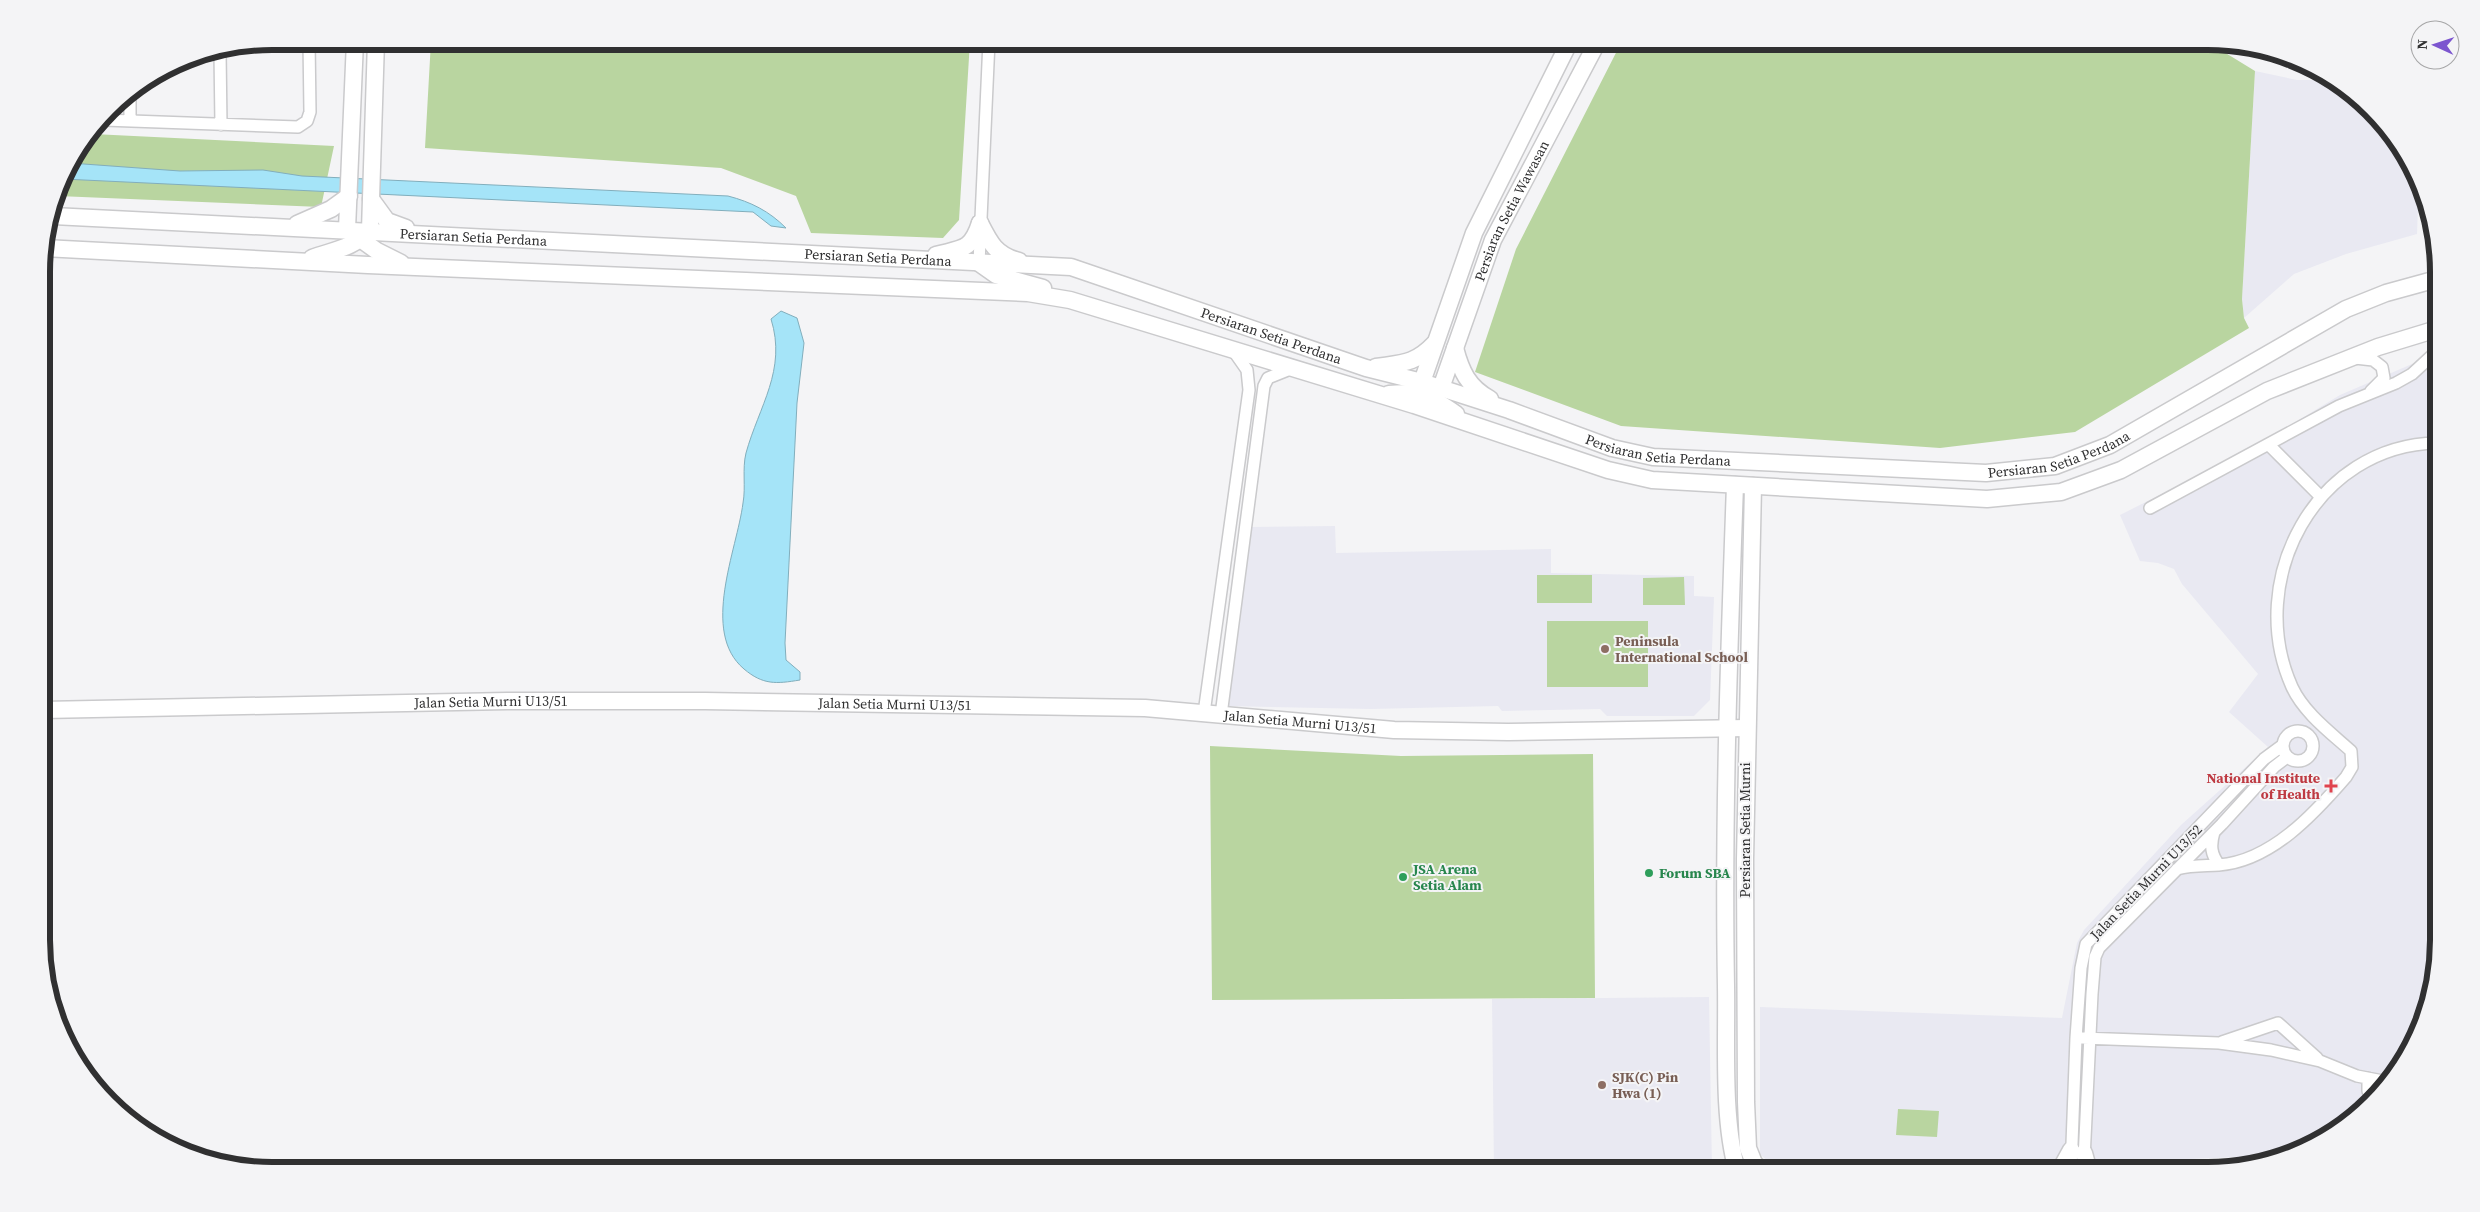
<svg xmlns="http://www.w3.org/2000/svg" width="2480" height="1212" viewBox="0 0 2480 1212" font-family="'Source Serif 4',serif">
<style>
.built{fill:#e9e9f2}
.green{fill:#b9d5a0}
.water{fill:#a5e4f8;stroke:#82aebc}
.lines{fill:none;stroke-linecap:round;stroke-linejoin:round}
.street-casing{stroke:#cacacc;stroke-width:14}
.secondary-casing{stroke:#cacacc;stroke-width:19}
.street{stroke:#fff;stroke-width:11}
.secondary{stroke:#fff;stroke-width:16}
.education-dot{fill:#8d6e63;stroke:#f4f4f6;stroke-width:2}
.health-dot{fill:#e0444e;stroke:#f4f4f6;stroke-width:2}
.leisure-dot{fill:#2e9e5b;stroke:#f4f4f6;stroke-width:2}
.labels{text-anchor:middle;stroke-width:4;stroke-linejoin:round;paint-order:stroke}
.street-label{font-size:14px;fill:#303031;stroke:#f4f4f6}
.education-label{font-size:14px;font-weight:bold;fill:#785e54;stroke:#f4f4f6;text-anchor:start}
.health-label{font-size:14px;font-weight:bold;fill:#be3a42;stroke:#f4f4f6;text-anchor:end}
.leisure-label{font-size:14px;font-weight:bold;fill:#27864d;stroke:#f4f4f6;text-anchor:start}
.rim{fill:none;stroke:#303031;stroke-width:6}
</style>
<rect width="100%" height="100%" fill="#f4f4f6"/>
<path class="built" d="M2255 71 2297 80H2328L2391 132 2419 180 2417 234 2346 254 2294 274 2244 318 2242 299Z
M2437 359 2439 940 2415 1042 2381 1092 2336 1132 2290 1155 1922 1170H1777L1760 1154V1007L2062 1018 2077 943 2084 930 2181 825 2268 747 2229 712 2258 674 2182 584 2174 569 2158 563 2140 561 2120 515 2251 449 2340 395 2412 364Z
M1335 526 1336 553 1551 549V573L1694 576V596L1714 597 1710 700 1694 716H1607L1600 709 1502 711 1498 706 1371 709 1227 706 1251 527Z
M1709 997 1712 1170H1494L1492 999Z"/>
<path class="green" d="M431 41H970L959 220 943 238 811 233 796 196 721 168 425 148Z
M1622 41H2206L2255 71 2242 299 2244 318 2249 328 2075 432 1940 448 1621 426 1475 372 1516 249Z
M93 134 334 146 321 207 58 196 65 170Z
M1537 575H1592V603H1537Z
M1684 577 1685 605H1643V578Z
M1547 621H1648V687H1547Z
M1210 746 1401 756 1593 754 1595 998 1212 1000Z
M1898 1109 1939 1111 1937 1137 1896 1135Z"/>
<path class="water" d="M70 163 180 171 263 170 302 176 728 196C751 202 769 211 786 228L771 226 753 212 63 179Z
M781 311 797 318 804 343 797 403 785 643 786 660 800 672V680C776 684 763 685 744 669 700 632 737 550 743 503 746 487 742 469 746 453 759 406 787 370 771 319Z"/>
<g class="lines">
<g class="street-casing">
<path id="street" d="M220 52 221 125
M130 93V121
M104 120 298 127 307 121 310 112 309 41
M979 263 989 41
M2355 358 2373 360 2382 367 2384 378 2371 391
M2434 443 2437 403
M2269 445 2321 497
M2150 508 2339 406 2396 383 2412 374 2437 351
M1204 713 1249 390 1247 370 1233 350
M1221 715 1264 386 1268 378 1293 368
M2283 746a15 15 0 1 1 30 0a15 15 0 1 1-30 0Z
M2214 832C2210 846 2211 854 2219 865
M2177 869C2192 865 2204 866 2219 865 2271 861 2314 814 2346 777L2352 767 2351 751C2331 733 2304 713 2292 687 2244 580 2316 445 2437 443
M2082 1038 2219 1043 2271 1050 2320 1061 2357 1076 2388 1082
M2222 1042 2278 1023 2317 1058
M2368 1091V1078
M2367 1104V1102
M2084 1159 2092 994 2095 957 2099 948 2222 824 2274 767 2287 757
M2071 1170 2076 1038 2081 968 2086 944 2264 759 2283 745"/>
</g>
<g class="secondary-casing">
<g id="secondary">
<path d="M371 199 387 221 406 228"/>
<path id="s1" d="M53 216 1071 267 1366 368 1422 382 1509 410 1612 448 1653 457 1986 473 2055 466 2110 445 2346 309 2386 293 2437 279"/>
<path d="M980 223C990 243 996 255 1019 261"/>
<path d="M297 224 331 209 349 196"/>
<path d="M347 229 355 41"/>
<path d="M370 230 376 41"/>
<path d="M352 233 377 251 401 263"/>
<path d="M44 248 368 265 1028 293 1070 300 1414 405 1608 470 1652 480 1987 499 2061 492 2121 470 2267 391 2378 347 2437 329"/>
<path d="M936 255C962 248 971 251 980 223"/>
<path d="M312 258C334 250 354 248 370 230"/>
<path d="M979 263 996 275 1043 288"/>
<path d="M1455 348C1461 371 1468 387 1490 399"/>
<path d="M1376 367C1402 363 1415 364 1434 344"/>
<path d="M1422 382 1474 233 1570 41"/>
<path id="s2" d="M1441 388 1493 240 1598 41"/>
<path d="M1389 394C1421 391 1430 396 1456 414"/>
<path d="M1735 485C1729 652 1723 819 1726 986 1727 1042 1722 1118 1737 1170"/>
<path d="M1753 486 1745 859 1746 1102 1748 1148 1754 1163 1761 1170"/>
<path id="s3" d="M43 710 507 701H705L1145 708 1394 730 1508 732 1747 728"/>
<path d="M2084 1153 2087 1164 2092 1170"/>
<path d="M2060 1170 2071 1150"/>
</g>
</g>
<use href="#street" class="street"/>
<use href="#secondary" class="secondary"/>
</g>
<g class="education-dot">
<circle cx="1605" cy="649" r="5"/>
<circle cx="1602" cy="1085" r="5"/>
</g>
<path class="health-dot" d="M2328.5 778.5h5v5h5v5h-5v5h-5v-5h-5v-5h5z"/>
<g class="leisure-dot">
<circle cx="1649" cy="873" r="5"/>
<circle cx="1403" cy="877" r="5"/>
</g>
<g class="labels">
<g class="street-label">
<text dy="5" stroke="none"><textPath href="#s2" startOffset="191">Persiaran Setia Wawasan</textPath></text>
<text dy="5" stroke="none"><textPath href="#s1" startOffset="421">Persiaran Setia Perdana</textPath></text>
<text dy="5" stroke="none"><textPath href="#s1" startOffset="826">Persiaran Setia Perdana</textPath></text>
<text dy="5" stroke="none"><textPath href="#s1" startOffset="1231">Persiaran Setia Perdana</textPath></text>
<text dy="5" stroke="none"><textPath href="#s1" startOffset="1636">Persiaran Setia Perdana</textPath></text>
<text dy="5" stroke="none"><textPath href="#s1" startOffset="2041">Persiaran Setia Perdana</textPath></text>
<text dy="5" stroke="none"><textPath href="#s3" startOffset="448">Jalan Setia Murni U13/51</textPath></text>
<text dy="5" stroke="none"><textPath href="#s3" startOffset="852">Jalan Setia Murni U13/51</textPath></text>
<text dy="5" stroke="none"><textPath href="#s3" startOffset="1258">Jalan Setia Murni U13/51</textPath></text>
<text transform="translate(1745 830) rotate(-90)" y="5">Persiaran Setia Murni</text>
<text transform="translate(2146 882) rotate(-46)" y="5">Jalan Setia Murni U13/52</text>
</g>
<g class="education-label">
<text x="1615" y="646">Peninsula<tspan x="1615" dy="16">International School</tspan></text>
<text x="1612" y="1082">SJK(C) Pin<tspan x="1612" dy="16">Hwa (1)</tspan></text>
</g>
<g class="health-label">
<text x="2320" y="783">National Institute<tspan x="2320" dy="16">of Health</tspan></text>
</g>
<g class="leisure-label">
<text x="1413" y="874">JSA Arena<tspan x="1413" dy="16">Setia Alam</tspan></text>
<text x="1659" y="878">Forum SBA</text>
</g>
</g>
<path d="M0 0H2480V1212H0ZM272 50H2208A222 222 0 0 1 2430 272V940A222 222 0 0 1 2208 1162H272A222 222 0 0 1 50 940V272A222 222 0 0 1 272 50Z" fill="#f4f4f6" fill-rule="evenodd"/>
<path class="rim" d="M272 50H2208A222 222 0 0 1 2430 272V940A222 222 0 0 1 2208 1162H272A222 222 0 0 1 50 940V272A222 222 0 0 1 272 50Z"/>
<g transform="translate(2435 45) rotate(273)"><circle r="24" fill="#f4f4f6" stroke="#a6a6a7"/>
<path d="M0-4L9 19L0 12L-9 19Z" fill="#7c55cf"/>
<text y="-8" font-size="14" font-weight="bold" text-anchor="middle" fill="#303031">N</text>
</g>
</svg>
